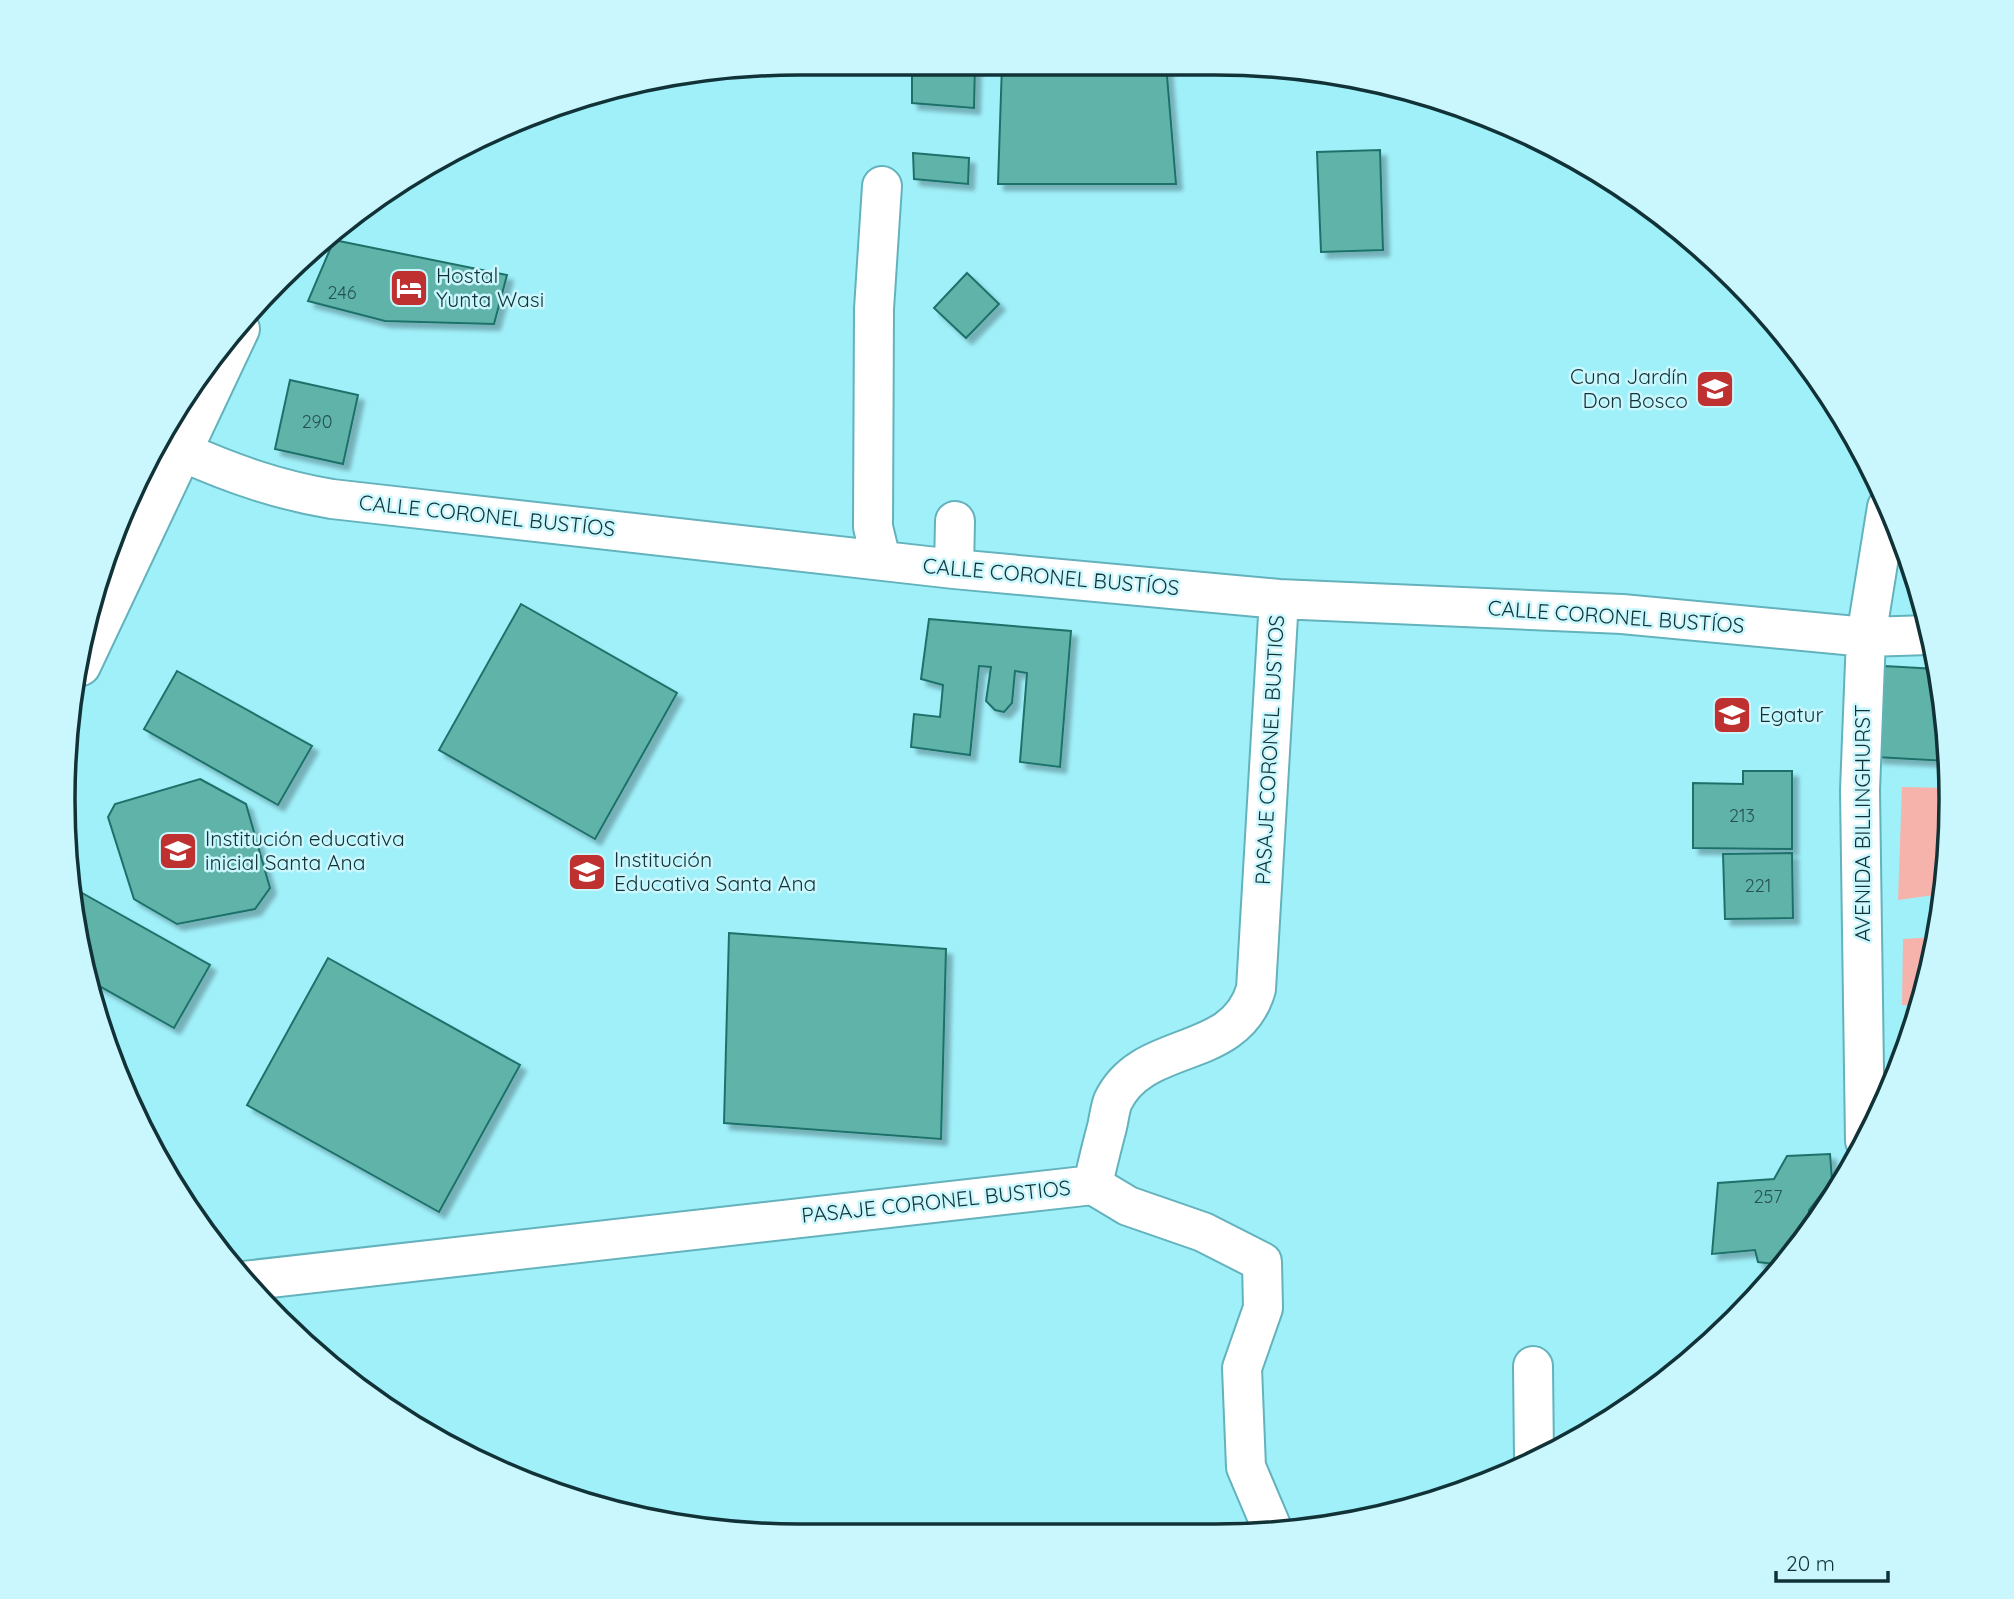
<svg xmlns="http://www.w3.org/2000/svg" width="2014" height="1599" viewBox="0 0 2014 1599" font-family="Quicksand,sans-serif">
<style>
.green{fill:#f5b3ac}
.building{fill:#60b3a9;stroke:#1e726a;stroke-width:2;filter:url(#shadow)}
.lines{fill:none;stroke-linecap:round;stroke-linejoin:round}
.minor-casing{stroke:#63b2bc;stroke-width:42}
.minor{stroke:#fff;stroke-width:38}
.labels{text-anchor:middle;stroke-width:5;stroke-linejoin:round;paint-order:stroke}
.number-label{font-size:18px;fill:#255354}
.poi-label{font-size:21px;fill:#113337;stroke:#caf7fd;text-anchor:start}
.street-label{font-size:21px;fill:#113337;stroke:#caf7fd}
.rim{fill:none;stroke:#113337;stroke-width:3.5}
</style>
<defs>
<filter id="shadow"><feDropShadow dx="6" dy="6" stdDeviation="2" flood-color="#0004"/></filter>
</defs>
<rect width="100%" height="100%" fill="#a0f0fa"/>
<path class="green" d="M1902 787 1947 788 1949 848 1942 894 1898 900Z
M1935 937 1926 990 1920 1006 1902 1005 1903 939Z"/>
<path class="building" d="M912 63 975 64 974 108 912 103Z
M1002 64H1166L1176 184H998Z
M1380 150 1383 250 1321 252 1317 152Z
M913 153 969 158 968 184 914 179Z
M334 240 507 275 494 324 385 321 308 301Z
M967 273 999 304 966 338 934 308Z
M290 380 358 395 343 464 275 449Z
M521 604 677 693 595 839 439 750Z
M929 619 1071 631 1060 767 1020 762 1027 673 1015 671 1012 703 1004 712 995 710 986 701 991 667 979 666 970 755 911 747 914 714 940 717 943 685 921 679Z
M1884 666 1937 669 1945 704 1947 761 1876 757Z
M177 671 312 746 278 805 144 729Z
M1743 771H1792V849L1693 848V783L1743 784Z
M200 779 246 804 270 888 255 909 177 924 134 899 108 817 115 804Z
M1792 853 1793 918 1725 919 1723 854Z
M75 889 210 965 174 1028 87 979Z
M729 933 946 949 941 1139 724 1123Z
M328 958 520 1065 439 1212 247 1105Z
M1830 1154 1832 1180 1809 1210 1808 1232 1799 1248 1783 1265 1758 1262 1755 1250 1712 1254 1718 1183 1774 1179 1787 1156Z"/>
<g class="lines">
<g class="minor-casing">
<path id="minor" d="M183 452C233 474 278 490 332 499L954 569 1279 599 1622 614 1866 637 1929 635
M881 560 873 527 874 309 882 186
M954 569 955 521
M81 666 240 329
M1865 1141 1860 790 1866 637 1887 507
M1093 1185C1097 1165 1102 1146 1107 1127 1109 1119 1110 1108 1113 1101 1143 1038 1235 1062 1256 989L1279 599
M1093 1185 1128 1206 1203 1232 1262 1262 1263 1308 1242 1368 1246 1467 1274 1533
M243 1281 1093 1185
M1533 1366 1534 1458"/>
</g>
<use href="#minor" class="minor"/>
</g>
<defs>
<g id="hotel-square" transform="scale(2.0125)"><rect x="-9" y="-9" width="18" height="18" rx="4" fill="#bf3030" stroke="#caf7fd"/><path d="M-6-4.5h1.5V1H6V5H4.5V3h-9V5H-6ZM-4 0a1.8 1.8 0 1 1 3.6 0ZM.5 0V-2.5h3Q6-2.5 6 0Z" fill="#fff"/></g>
<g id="school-square" transform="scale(2.0125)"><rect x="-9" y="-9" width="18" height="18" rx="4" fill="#bf3030" stroke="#caf7fd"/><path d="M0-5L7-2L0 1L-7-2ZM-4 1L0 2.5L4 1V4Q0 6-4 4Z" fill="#fff"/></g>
<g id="university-square" transform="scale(2.0125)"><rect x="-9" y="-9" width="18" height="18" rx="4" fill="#bf3030" stroke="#caf7fd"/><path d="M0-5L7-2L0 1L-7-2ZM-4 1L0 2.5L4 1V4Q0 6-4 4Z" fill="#fff"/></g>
</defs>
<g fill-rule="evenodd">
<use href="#hotel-square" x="409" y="288"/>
<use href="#school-square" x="1715" y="389"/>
<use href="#university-square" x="1732" y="715"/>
<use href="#school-square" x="178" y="851"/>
<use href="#school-square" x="587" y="872"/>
</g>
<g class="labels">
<g class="number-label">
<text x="342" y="299">246</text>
<text x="317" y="428">290</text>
<text x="1742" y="822">213</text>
<text x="1758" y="892">221</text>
<text x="1768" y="1203">257</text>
</g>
<g class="poi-label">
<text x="436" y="283">Hostal<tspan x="436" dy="24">Yunta Wasi</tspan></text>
<text x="1688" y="384" text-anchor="end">Cuna Jardín<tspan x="1688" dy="24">Don Bosco</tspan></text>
<text x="1759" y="722">Egatur</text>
<text x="205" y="846">Institución educativa<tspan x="205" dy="24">inicial Santa Ana</tspan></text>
<text x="614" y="867">Institución<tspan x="614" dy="24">Educativa Santa Ana</tspan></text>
</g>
<g class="street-label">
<text transform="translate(487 516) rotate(6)" y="7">CALLE CORONEL BUSTÍOS</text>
<text transform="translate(1051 577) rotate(5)" y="7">CALLE CORONEL BUSTÍOS</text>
<text transform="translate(1616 617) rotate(4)" y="7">CALLE CORONEL BUSTÍOS</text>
<text transform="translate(1270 750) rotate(-87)" y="7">PASAJE CORONEL BUSTIOS</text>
<text transform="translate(1863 823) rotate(-90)" y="7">AVENIDA BILLINGHURST</text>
<text transform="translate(936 1202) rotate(-6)" y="7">PASAJE CORONEL BUSTIOS</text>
</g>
</g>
<path d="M0 0H2014V1599H0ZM799 75H1215A724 724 0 0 1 1939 799V800A724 724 0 0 1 1215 1524H799A724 724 0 0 1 75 800V799A724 724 0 0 1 799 75Z" fill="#caf7fd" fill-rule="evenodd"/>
<path class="rim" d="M799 75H1215A724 724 0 0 1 1939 799V800A724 724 0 0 1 1215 1524H799A724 724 0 0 1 75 800V799A724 724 0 0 1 799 75Z"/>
<path d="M1776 1571v10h112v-10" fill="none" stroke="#113337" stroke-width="3.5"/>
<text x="1786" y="1571" font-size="21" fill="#113337" stroke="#caf7fd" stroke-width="5" paint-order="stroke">20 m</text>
</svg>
